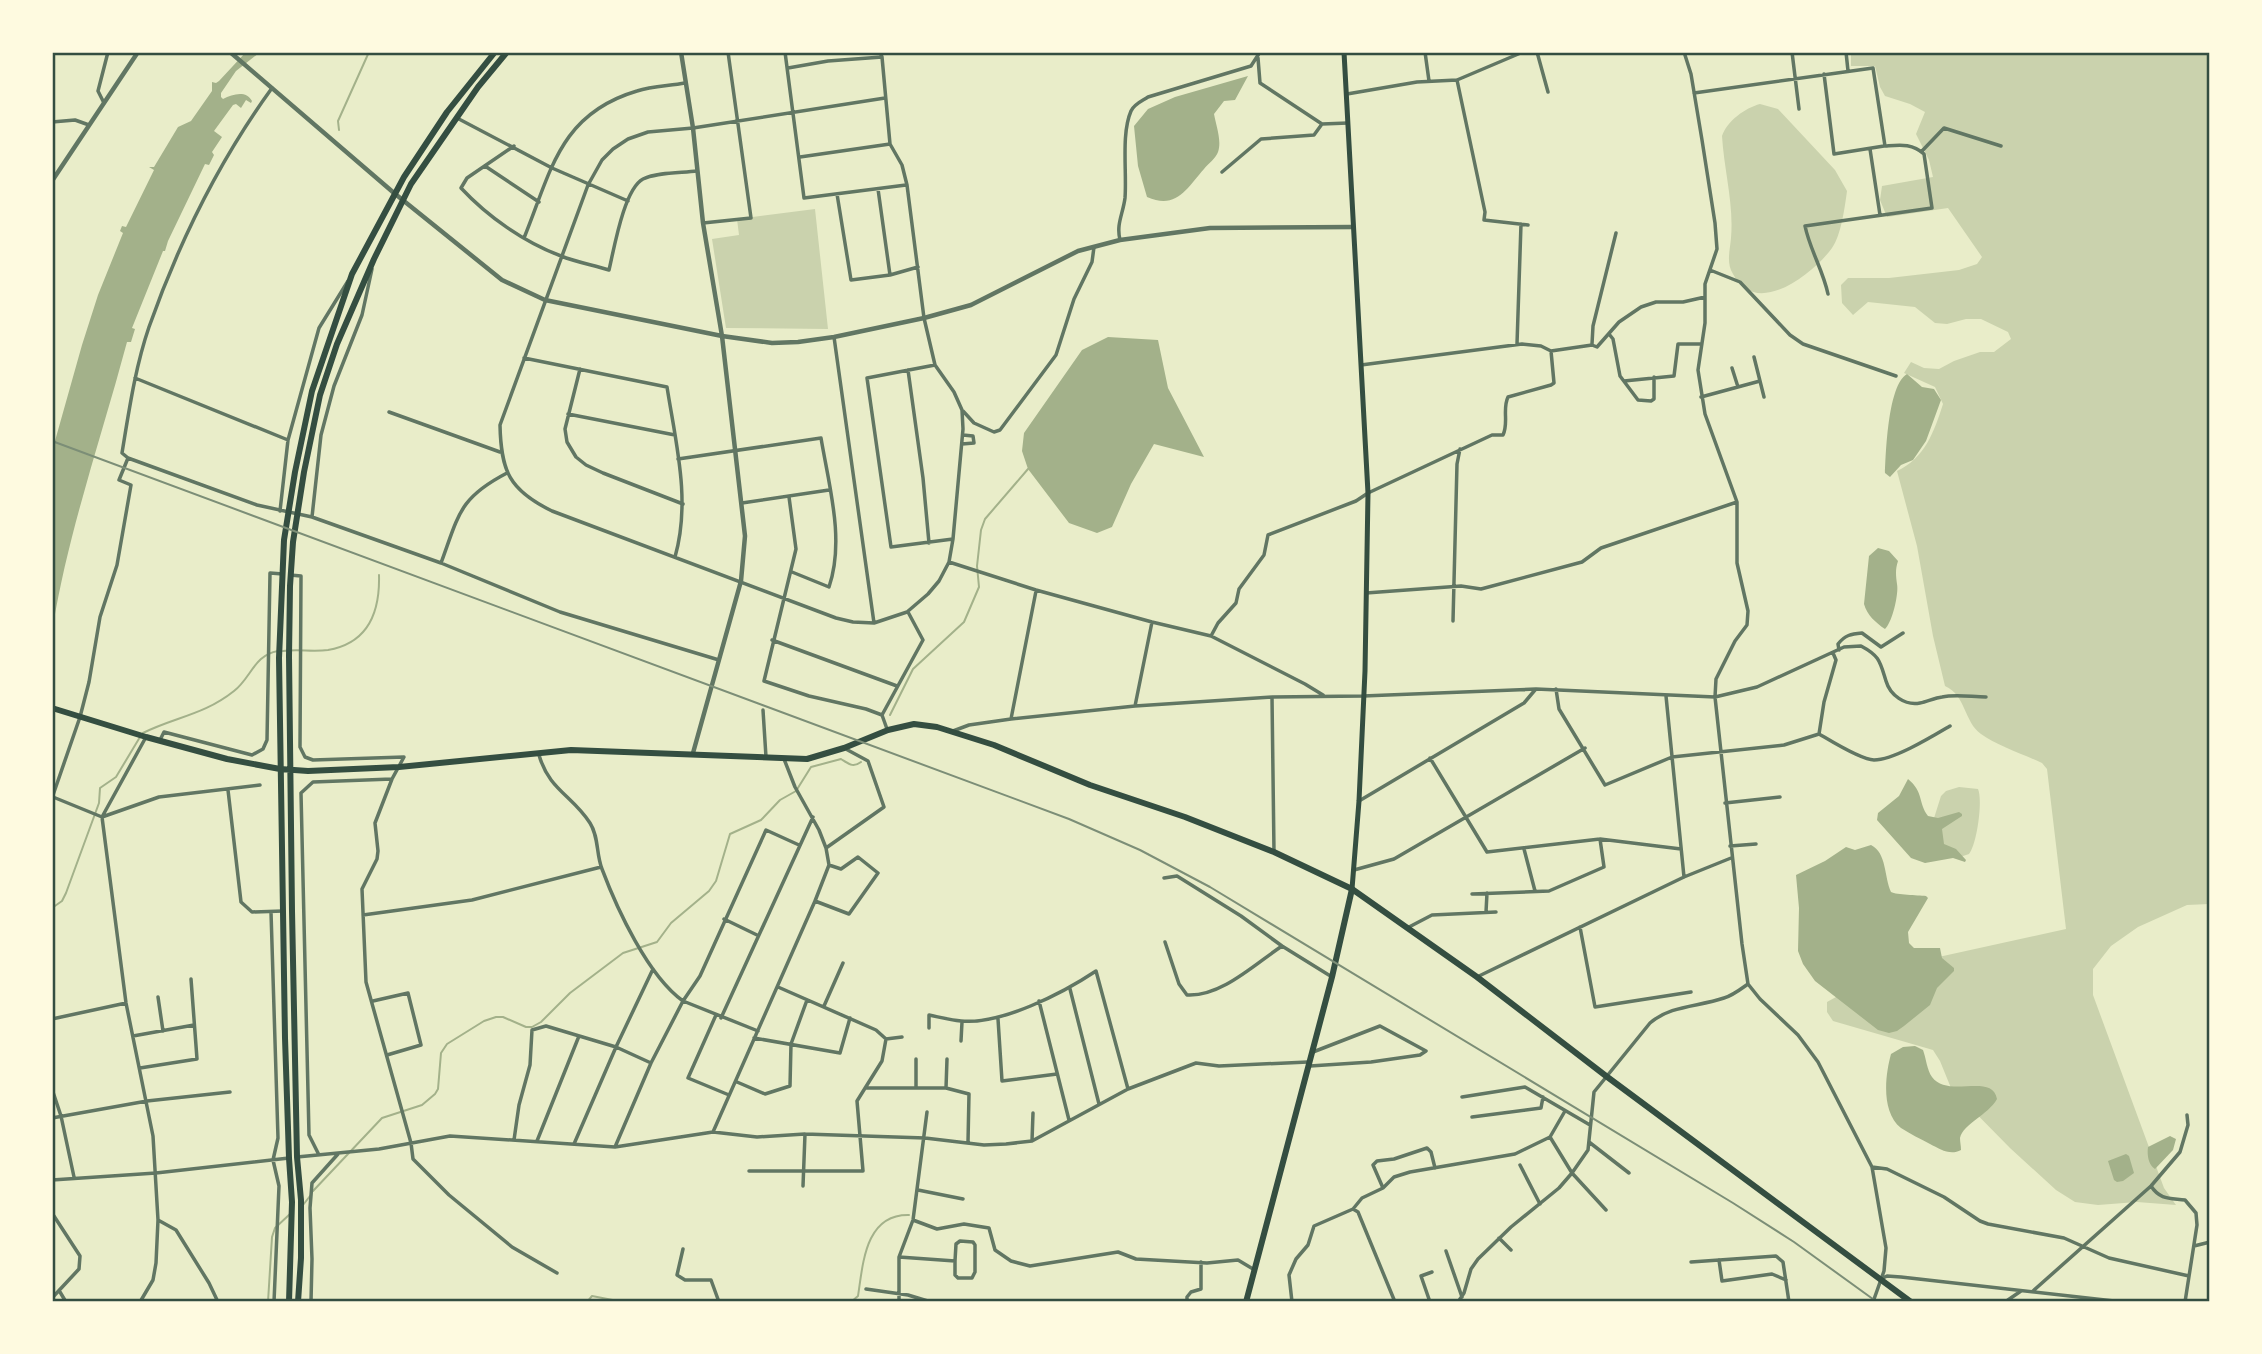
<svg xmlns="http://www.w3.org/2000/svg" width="2262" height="1354" viewBox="0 0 2262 1354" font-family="'Roboto Serif',serif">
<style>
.green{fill:#cad2ad}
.water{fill:#a3b18a}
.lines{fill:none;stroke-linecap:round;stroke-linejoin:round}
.stream{stroke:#a3b18a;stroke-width:2}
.minor{stroke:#617663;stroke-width:3.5}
.tertiary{stroke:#617663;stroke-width:4.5}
.secondary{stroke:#344e41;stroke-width:5}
.primary{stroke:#344e41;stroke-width:6}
.trunk{stroke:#344e41;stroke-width:6}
.rail{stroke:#7c8e77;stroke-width:2}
.neatline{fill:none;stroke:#344e41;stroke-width:2.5}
</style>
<rect width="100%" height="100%" fill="#e9edc9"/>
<path class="green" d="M1851 53H2209V904L2187 905 2138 927 2111 946 2093 969V995L2164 1188 2176 1205 2137 1202 2098 1205 2075 1202 2056 1190 2010 1148 1951 1088 1940 1061 1933 1050 1833 1021 1827 1012V1002L1836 997 1934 958 2066 929 2047 769 2042 763C2025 755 1996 745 1981 734 1964 722 1966 695 1945 686L1933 636 1917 546 1897 471C1925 458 1934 432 1943 404L1935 387 1904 373 1911 362 1924 368 1939 369 1954 361 1980 352H1994L2011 339 2008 332 1981 319H1966L1947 324 1935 323 1915 307 1868 302 1853 315 1842 303 1841 285 1848 278H1889L1959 270 1977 264 1982 257 1948 208 1887 217 1880 200 1882 186 1933 177 1929 160 1916 134 1925 112 1910 104 1885 96 1880 87 1875 66H1851Z
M1760 104 1778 109 1835 170 1847 191C1845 206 1841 236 1832 248 1813 274 1756 319 1733 274 1726 263 1730 250 1731 238 1734 204 1724 170 1722 136 1727 121 1745 108 1760 104Z
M815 209 828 329 726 328 712 239 739 235 737 219Z
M1959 787 1978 789C1983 800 1977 844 1969 854L1960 857 1929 834 1941 796 1946 791Z"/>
<path class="water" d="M245 53H259L236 71 221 93V97L223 99C233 94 246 90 252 101L251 103 246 100 241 108 236 104 233 105 214 131 222 137 212 152 214 155 209 165 205 164 168 241 165 251H163L132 328 135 329 131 342H127C102 436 69 529 53 626V448L82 345 98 295 123 233 120 231 122 226 126 227 154 170 149 167H154L178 127 191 121 212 91V82L216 83 219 81Z
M1248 76 1235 100 1224 101 1214 114C1216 125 1222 141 1218 152 1216 158 1208 164 1204 169 1187 188 1177 210 1147 197L1138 166 1134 126 1148 109 1175 97Z
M1108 337 1158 340 1168 388 1204 457 1154 444 1131 484 1112 527 1097 533 1069 523 1028 469 1022 451 1024 433 1082 350Z
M1907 374 1922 387 1934 389 1941 400 1926 441 1913 460 1901 465 1890 477 1885 473C1886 451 1888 385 1907 374Z
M1878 548 1889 551 1898 561C1895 570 1896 576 1897 584 1899 594 1892 623 1885 629 1876 623 1867 615 1864 604L1869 556Z
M1908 779C1924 792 1918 803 1928 816L1938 818 1959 812 1962 814V816L1942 829 1944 844 1956 849 1966 860 1965 862 1953 858 1925 863 1911 858 1877 820 1878 813 1899 796Z
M1871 845C1887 853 1884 877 1891 892 1897 895 1917 895 1926 896L1928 898 1908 932 1909 943 1914 948H1940L1942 958 1954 968V971L1937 988 1930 1005 1904 1026 1897 1031 1889 1033 1878 1030 1815 981 1803 964 1798 951 1799 908 1796 875 1825 861 1846 847 1855 850Z
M1915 1046 1923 1050C1926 1058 1927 1070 1932 1077 1948 1099 1992 1072 1997 1099 1988 1115 1963 1124 1960 1138 1960 1142 1961 1146 1961 1150 1950 1156 1940 1149 1930 1144 1921 1139 1910 1134 1901 1128 1881 1112 1885 1076 1891 1054L1903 1047Z
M2170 1136 2176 1139 2173 1150 2155 1169C2148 1165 2147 1154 2148 1147Z
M2126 1154 2129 1156 2134 1173 2123 1181 2117 1182 2114 1180 2108 1161Z"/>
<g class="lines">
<path class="stream" d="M339 130 338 121 369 52
M283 651C298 649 313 652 328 650 369 643 380 612 379 575
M890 715 913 669 964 622 979 587 977 566 981 530 985 519 1028 469
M143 733C175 717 204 715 234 691 251 678 254 655 278 651
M52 908 62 901 66 893 99 803 100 788 116 777 140 737
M313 1191 382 1118 422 1105 435 1094 438 1089 441 1053 447 1044 484 1021 496 1017H503L526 1027H532L541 1022 570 993 623 953 657 942 671 923 709 891 716 881 730 834 761 820 780 800 796 791 811 767 841 759C849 764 853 768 861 762
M303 1205 310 1196
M268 1302 272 1237 275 1228 290 1214
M587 1302 592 1296 623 1302
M851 1302 858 1296C863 1264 865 1214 909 1215"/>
<path class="minor" d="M785 52 804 198 906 185
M880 52 882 57 890 144 902 165 907 185 924 318 935 365 954 392 962 410 963 429 953 539 949 562 939 581 928 594 907 612 874 623 853 622 836 618 552 511C509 490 501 471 500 425L588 185 602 160 613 149 628 139 648 132 693 128 885 98
M1425 52 1429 81
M1537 52 1548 92
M1684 52 1691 74 1702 140 1715 223 1717 249 1705 284V323L1698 370 1705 414 1737 502V563L1748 611 1747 625 1735 641 1716 679 1715 697 1742 944 1748 984 1760 999 1798 1035 1818 1062 1872 1167 1886 1248 1884 1271 1873 1302
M1792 52 1799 109
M1846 52 1848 71
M1258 58 1260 83 1322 124 1348 123
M788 68 828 61 882 57
M1824 74 1834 154 1884 146
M1457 80 1485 212 1484 220 1528 225
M272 88C219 161 179 242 149 327 135 368 129 411 122 453L128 458 257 505 312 517 441 563 560 612 719 660
M1694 93 1873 68 1885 146C1900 145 1912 143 1924 154L1932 208 1805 226C1810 250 1823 270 1828 294
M1347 94 1417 82 1457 80 1523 52
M104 103 98 91 108 52
M457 118 552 168 628 201
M52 122 75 120 89 125
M514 146 467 178 461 188C488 217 524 242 561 256 576 262 593 265 609 270 614 249 624 189 643 179 658 172 681 173 697 171
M1870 149 1880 215
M1922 151 1944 128 2001 146
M800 157 890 144
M485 166 539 202
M1222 172 1261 139 1314 135 1322 124
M878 189 890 275
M837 194 851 280 890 275 918 267
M703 223 751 218 728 52
M524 238C551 172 559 114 637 91 652 86 669 86 685 83
M1120 240C1116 224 1123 214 1125 198 1127 172 1121 134 1131 111 1134 104 1142 101 1148 97L1251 66 1260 52
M1710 270 1740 282 1790 335 1803 344 1896 376
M1609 334 1613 339 1620 376 1638 400 1651 401 1654 399V377
M834 337 874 623
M1517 344 1521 224
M1592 344 1593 326 1616 233
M1754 357 1764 397
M524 358 667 387C676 444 691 501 675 557
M935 365 867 378 891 547 953 539
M1361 365 1522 344 1541 346 1551 351 1592 345 1597 347 1619 322 1641 307 1656 302H1683L1705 297
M1732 368 1738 387
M580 369 565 429 567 442 576 457 586 465 603 473 683 504
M908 370 923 478 929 543
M135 378 288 440
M1624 381 1674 376 1678 344H1702
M1701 397 1760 381
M963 411 974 423 994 432 1000 430 1056 355 1074 299 1092 262 1094 247
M389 412 500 452
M568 414 675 435
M962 444 974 443 973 436 963 435
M678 459 821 438C829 486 845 540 829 587L792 572
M789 497 796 549 764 681 809 696 866 709 882 715 923 640 908 612
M742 503 829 490
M280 511 288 440 314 346 319 328 348 281
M312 517 321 435 334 386 362 315 372 269
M949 562 1036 590 1152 622 1211 636 1305 684 1323 695
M441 563C459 514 459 498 507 473
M290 575 301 576 300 747 305 757 313 760 404 757 392 779 375 823 378 851 377 859 362 889 366 982 411 1143 413 1159 449 1195 512 1247 557 1273
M1366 593 1461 586 1481 589 1582 562 1601 548 1737 502
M1453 621 1457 464 1460 449
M1211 636 1218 623 1236 603 1239 589 1264 555 1268 535 1356 501 1368 493 1492 435H1503C1509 423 1502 409 1508 397L1551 385 1554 383 1551 351
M772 640 897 686
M1839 650 1838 644C1845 635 1851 634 1862 633L1881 647 1903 633
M1556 689 1559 709 1605 785 1672 757 1784 745 1819 734C1831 741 1861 760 1874 760 1894 760 1933 736 1950 726
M1666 696 1684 877
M1272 697 1274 852
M1135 706 1152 622
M763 710 766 757
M882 715 887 729
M1011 719 1036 591
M953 731 969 725 1011 719 1135 706 1272 697 1363 696 1536 689 1715 697 1757 687 1844 647 1861 646C1880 656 1880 662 1886 681 1890 695 1905 706 1920 703 1927 702 1934 698 1942 697 1956 694 1972 697 1986 697
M1819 734 1824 702 1836 660 1833 653
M160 740 164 732 252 755 263 749 267 740 270 573 283 574
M539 755C549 790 572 795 590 823 599 837 596 854 602 869 617 909 648 976 683 1001L758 1031
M1430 758 1487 852 1600 839 1681 849
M784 759 795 787 819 830 826 848 829 865 815 901 849 914 878 873 858 857 841 869 829 865
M228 790 241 902 252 912 283 911
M53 797 102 817 159 797 260 785
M52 798 80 717 89 682 100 617 117 565 131 485 119 480 128 458
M1359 801 1524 703 1535 690
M1725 803 1780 797
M1730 846 1756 844
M826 848 884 807 868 761 844 748
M1524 849 1535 891
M1354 870 1394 859 1585 748
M1164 878 1177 876 1241 916 1282 946 1332 977
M1472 894 1549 891 1604 867 1600 839
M271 912 278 1138 273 1160 279 1186 274 1302
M1486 912 1487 893
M363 915 472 900 601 867
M724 919 757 935
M1409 927 1432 915 1496 912
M1580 927 1595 1007 1691 992
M1165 942 1179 984 1187 995C1221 997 1255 964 1282 946
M1479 976 1684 877 1731 858
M1070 989 1099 1104
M158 997 163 1031
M373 1001 408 993 421 1045 387 1055
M1039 1001 1069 1120
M824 1006 843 963
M716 1015 688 1078 729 1095
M721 1018 813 817
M52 1019 126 1003
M998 1019 1002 1081 1057 1074
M929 1028V1015C939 1017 950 1020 961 1021 1001 1025 1063 993 1096 971L1128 1089
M133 1036 194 1025
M754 1038 840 1053 850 1018
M886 1039 902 1037
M961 1041 962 1022
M1313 1052 1380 1026 1426 1051
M916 1059V1088
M1310 1066 1371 1062 1420 1055 1426 1051
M140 1068 197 1059 191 979
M737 1082 765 1094 790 1086 791 1044 807 1000
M866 1088H946L969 1094 968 1142
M946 1088 947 1059
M52 1089 61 1116 74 1177
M1462 1097 1525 1087 1590 1125
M1472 1117 1541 1108 1543 1097
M52 1118 147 1101 230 1092
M713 1132 815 901
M1550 1137 1565 1111
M514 1140 519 1105 530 1065 532 1030 546 1026 616 1047 651 1063
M537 1141 579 1036
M1032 1141 1033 1113
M1589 1142 1629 1173
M574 1144 616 1047 653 969
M615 1147 651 1063 683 1001 700 976 766 830 799 845
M319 1155 309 1135 301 793 313 782 392 779
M297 1157 379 1149 450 1136 615 1147 713 1132 757 1137 805 1134 925 1138 984 1145 1006 1144 1032 1141 1128 1089 1196 1063 1219 1066 1308 1062
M1520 1165 1540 1204
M1872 1167 1887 1169 1944 1197 1980 1221 1988 1224 2064 1238 2109 1258 2189 1276
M749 1171H863L857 1101 882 1061 886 1039 876 1030 778 987
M52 1180 156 1173 289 1158
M803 1186 805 1134
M2151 1186C2160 1200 2170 1198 2185 1200L2196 1213 2197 1225 2185 1302
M1383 1188 1373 1165 1377 1161 1394 1159 1427 1148 1431 1152 1435 1168
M918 1190 963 1199
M1353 1209 1358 1212 1395 1302
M52 1213 80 1256 79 1269 52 1298
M158 1220 176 1230 209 1283 218 1302
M913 1220 937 1229 964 1224 989 1228 995 1250 1011 1261 1030 1266 1118 1252 1136 1259 1207 1263 1238 1260 1253 1269
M1499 1238 1511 1250
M2194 1246 2210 1242
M683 1249 677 1275 685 1280H711L719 1302
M1446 1251 1462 1297
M899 1257 955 1261 956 1244 960 1241 973 1242 975 1245V1272L972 1278H958L955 1275V1261
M1719 1260 1722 1281 1772 1274 1786 1280
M1691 1262 1776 1256 1783 1262 1789 1302
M1883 1278 1887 1276 1901 1277 2123 1302
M866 1289 908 1295 931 1302
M2033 1291 2151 1186 2180 1152 2188 1125 2187 1115
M60 1292 66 1302
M140 1302 153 1280 156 1263 158 1220 153 1136 126 1003 102 817 146 737
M311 1302 312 1259 310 1208 312 1183 338 1154
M899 1302V1257L913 1220 927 1112
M1187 1302V1297L1191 1292 1201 1289V1262
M1292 1302 1289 1275 1296 1259 1308 1245 1314 1226 1353 1209 1362 1198 1383 1188 1394 1177 1410 1172 1515 1154 1550 1137 1572 1173 1606 1210
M1430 1302 1421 1276 1432 1272
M1458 1302 1464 1293 1471 1269 1478 1259 1511 1227 1559 1188 1572 1173 1588 1150 1594 1092 1650 1023C1671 1005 1698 1007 1724 998 1732 996 1741 989 1748 984
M2005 1302 2021 1291"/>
<path class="tertiary" d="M230 52 394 193 502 280 545 300 722 336 772 343 798 342 834 337 924 318 971 305 1078 251 1120 240 1210 228 1353 227
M681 52 693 128 703 223 722 336 745 536 741 581 693 753
M52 181 138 52"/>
<path class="secondary" d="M1344 52 1368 493 1365 671 1359 801 1352 889"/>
<path class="primary" d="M52 708 146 737 227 759 280 769 308 771 399 767 571 750 807 759 844 748 888 730 914 724 937 727 994 745 1090 785 1185 817 1274 852 1352 889
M289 1302 292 1202 289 1158 285 1038 279 658 284 540 295 472 312 391 352 274 404 177 447 112 495 52
M298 1302 301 1258V1200L297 1157 292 911 289 656 290 586 293 542 304 472 320 395 337 344 374 259 411 184 478 87 507 52"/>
<path class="trunk" d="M1246 1302 1332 977 1352 889 1477 977 1606 1076 1911 1302"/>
<path class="rail" d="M52 441 1069 819 1140 850 1210 887 1733 1203 1794 1242 1877 1302"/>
</g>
<rect width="2262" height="1354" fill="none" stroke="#fefae0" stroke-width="108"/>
<rect x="54" y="54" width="2154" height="1246" class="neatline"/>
</svg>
